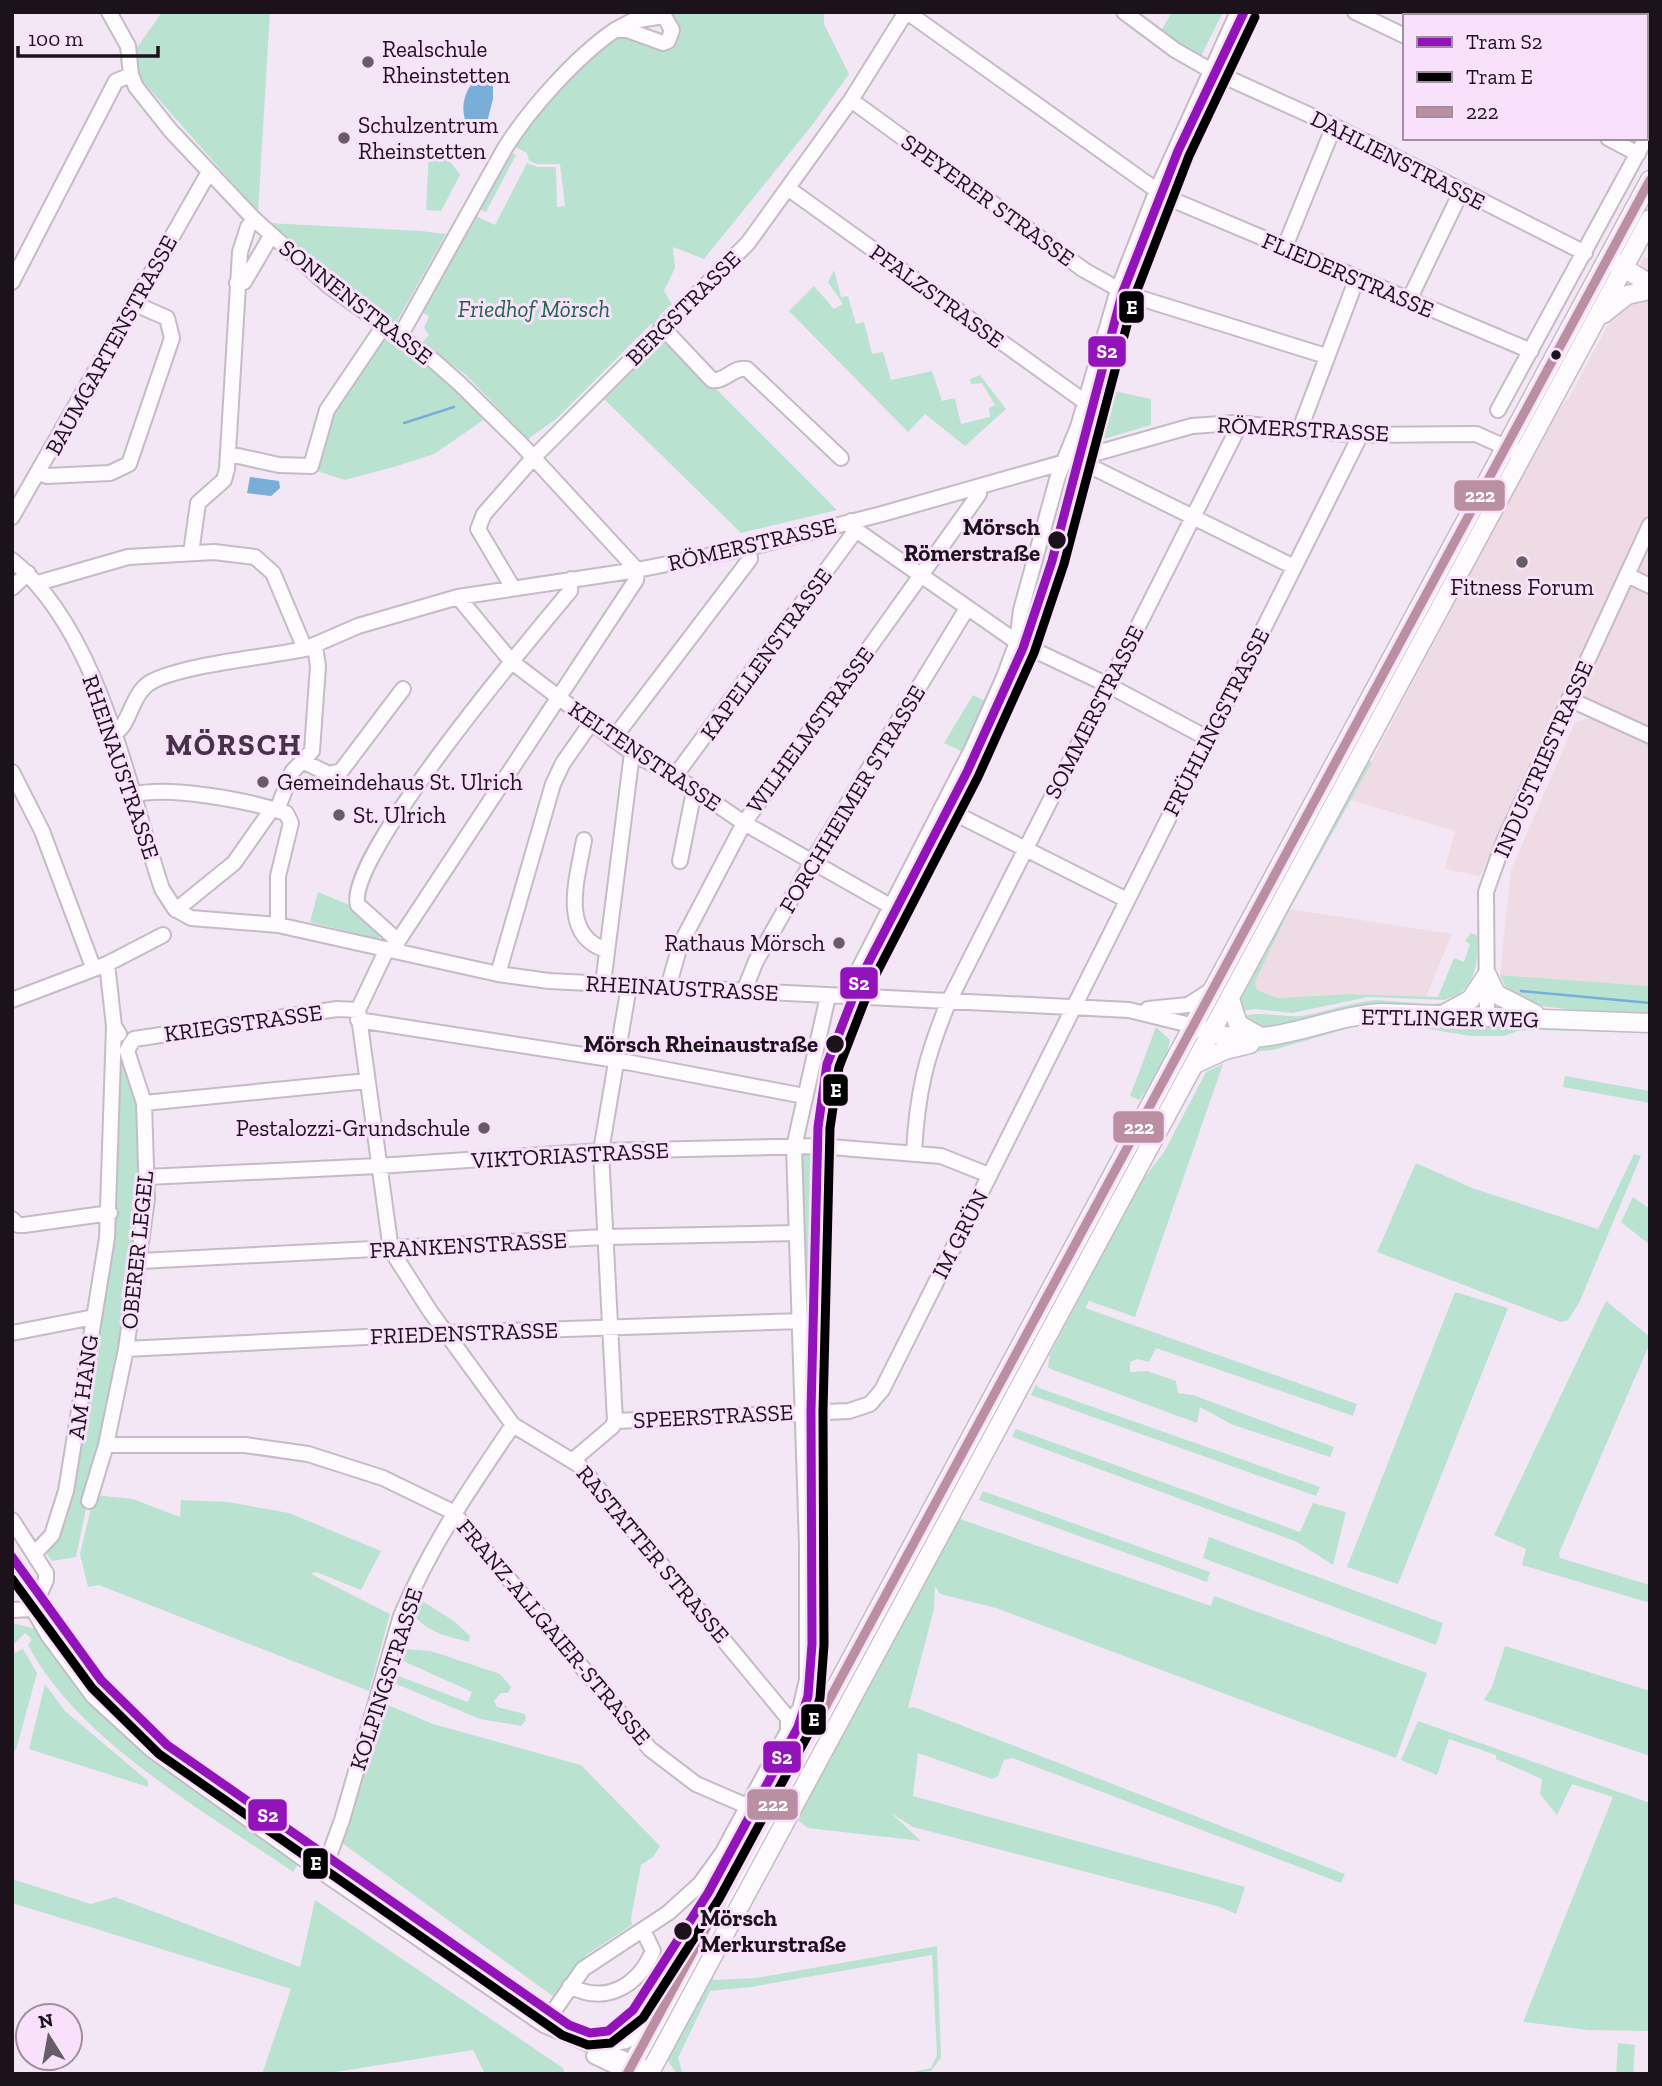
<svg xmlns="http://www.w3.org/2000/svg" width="1662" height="2086" viewBox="0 0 1662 2086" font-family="'Zilla Slab',serif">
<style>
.commercial{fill:#efdbe4}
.green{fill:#bae2d1}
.water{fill:#79aed9}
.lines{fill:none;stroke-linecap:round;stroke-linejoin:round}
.stream{stroke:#79aed9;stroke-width:2.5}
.minor-casing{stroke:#c5bbc6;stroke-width:18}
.major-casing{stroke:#c5bbc6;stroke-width:21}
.minor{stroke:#fdfbfe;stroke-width:14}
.major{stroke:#fdfbfe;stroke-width:18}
.bus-1-casing{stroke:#f9e1fb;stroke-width:14}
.bus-1{stroke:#ba8fa1;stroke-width:9}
.tram-1-casing{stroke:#f9e1fb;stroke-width:14}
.tram-2-casing{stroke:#f9e1fb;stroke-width:14}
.tram-1{stroke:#9313ba;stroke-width:9}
.tram-2{stroke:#000;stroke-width:9}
.poi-dot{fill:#675d67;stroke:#f9e1fb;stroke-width:2.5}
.bus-dot{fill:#1b121b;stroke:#f9e1fb;stroke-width:2.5}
.labels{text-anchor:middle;stroke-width:6;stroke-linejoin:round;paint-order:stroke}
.poi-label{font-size:23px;fill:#1b121b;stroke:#f9e1fb;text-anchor:start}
.street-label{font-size:23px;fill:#1b121b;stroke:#f9e1fb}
.park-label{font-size:23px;font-style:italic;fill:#1c6547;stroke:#f9e1fb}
.stop-label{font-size:23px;font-weight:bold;fill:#1b121b;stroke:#f9e1fb;text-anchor:end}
.district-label{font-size:30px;font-weight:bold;letter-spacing:2px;fill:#463348;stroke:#f9e1fb}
.line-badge{stroke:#f9e1fb;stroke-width:2.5}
.badge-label{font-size:19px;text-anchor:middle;font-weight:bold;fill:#fff}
</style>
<rect width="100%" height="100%" fill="#f4e7f5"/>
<path class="commercial" d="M1644 257 1650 259V729L1566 690 1480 876 1445 869 1455 831 1351 800 1552 418 1570 396Z
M1590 718 1650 746V986L1500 975 1511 870 1575 722Z
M1290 909 1452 934 1426 997 1350 994 1277 998 1256 990 1255 982Z"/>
<path class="green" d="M162 12H270L258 212 139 77 136 49Z
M667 12H824V24L849 74 813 124 704 259 673 247 675 268 664 291 672 304 659 316 665 322 657 330 651 324 556 419 528 439 466 375 422 343 429 335 424 328 429 316 421 312 476 216 495 225 527 163 538 167H556L557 207 565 206 560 164H537L529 161 527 153 511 145 525 124 612 40 623 37 655 47 677 35V24Z
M1172 12H1223L1200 58 1161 31Z
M439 146 460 175 441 211 426 210 429 149Z
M510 152 516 155 486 212 480 209Z
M268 223 421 231 446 234 397 321 393 322 338 282Z
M834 270 841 297 848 296 856 324 864 322 872 354 883 352 891 380 932 371 942 401 955 398 961 424 990 417 989 408 995 405 982 383 971 384 970 379 980 375 1006 409 965 446 925 414 908 432 789 311 814 286 834 309 843 304 828 282Z
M661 337 666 339 837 510 741 533 603 398Z
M385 339 435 372 485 419 434 454 397 466 345 480 317 471 334 414Z
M1105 389 1151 399V425L1100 440 1094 439Z
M973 695 985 701 961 751 944 743Z
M1364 759 1372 762 1290 909 1255 982 1257 990 1277 998 1350 994 1438 997 1454 958 1464 962 1470 944 1465 941 1471 933 1478 936C1477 965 1477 991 1444 1000L1368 997 1292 1013 1255 1009 1237 1012 1236 998Z
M318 892 352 906 381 932 378 939 310 922Z
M1500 975 1650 986V1019L1524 1004 1507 990Z
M1377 1000 1432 1004 1457 1001C1430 1016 1390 1004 1360 1007 1328 1010 1298 1028 1265 1027 1255 1027 1248 1022 1240 1017 1259 1010 1281 1018 1301 1016 1327 1012 1350 1002 1377 1000Z
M1366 1021 1650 1029V1033L1536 1030 1518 1031 1504 1036H1471L1397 1024 1367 1023 1273 1050 1239 1053Z
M1156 1027 1170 1040C1166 1063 1154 1082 1139 1100L1130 1096Z
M120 1044 136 1098 143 1194 135 1262H127L121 1296 128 1304 76 1557 52 1561 47 1554 58 1538 77 1468 115 1209 116 1045Z
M1223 1064 1135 1317 1089 1301 1085 1308 1357 1404 1353 1416 1156 1348 1149 1362 1137 1359 1130 1362V1372L1147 1371 1176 1381 1178 1393 1193 1395 1334 1447 1330 1457 1231 1424 1200 1407 1197 1423 1048 1368 1050 1354 1139 1185 1164 1152 1206 1072Z
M1565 1076 1650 1091V1103L1563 1087Z
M803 1154H817L815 1389 808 1388 800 1156Z
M1634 1154 1641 1156 1579 1303 1568 1320 1561 1322 1377 1252 1416 1163 1472 1188 1598 1229Z
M1633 1197 1650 1209V1245L1621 1222Z
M1455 1292 1508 1308 1398 1584 1347 1567Z
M1606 1301 1650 1337V1343L1559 1553 1560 1558 1650 1585V1603L1522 1565 1526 1549 1494 1535Z
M1036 1384 1039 1388 1320 1487 1316 1496 1031 1395Z
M1016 1429 1300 1532 1313 1503 1346 1512 1333 1565 1297 1542 1012 1437Z
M983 1491 1210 1572 1207 1582 979 1500Z
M94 1495 133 1499 180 1517 181 1500 228 1502 289 1513 381 1551 361 1590 316 1572 311 1574 390 1614 369 1691 99 1585 88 1587 80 1554Z
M960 1519 1211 1606 1214 1596 1427 1673 1396 1758 996 1608 940 1594 935 1586 934 1609 908 1708 914 1707 1345 1874 1341 1883 1013 1758 1004 1760 998 1776 992 1779 918 1753 913 1796 1245 1887 1236 1914 1217 1906 913 1827 891 1813 921 1841 808 1828 796 1819Z
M1209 1537 1443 1623 1436 1645 1203 1558Z
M414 1596 454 1621 470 1636 469 1642C445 1636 422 1631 410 1609Z
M12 1623 37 1629 141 1749 298 1864 293 1872C206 1812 77 1740 28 1645L32 1639 25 1633 12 1646Z
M1505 1646 1650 1691V1756L1484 1700 1492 1687Z
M23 1649 37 1673 16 1750 12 1749V1654Z
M404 1649 431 1651 500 1674 511 1687 508 1693H501L494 1701 497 1707 525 1714 526 1720 521 1726 480 1719 396 1684 398 1676 468 1702 472 1692 401 1660Z
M45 1684 65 1711 148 1781V1787L29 1749Z
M383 1703 433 1724 581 1765 660 1846 653 1857 641 1865 631 1918 632 1925 586 1955 554 1997 338 1840Z
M1418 1721 1650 1803V2031L1588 2030 1523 2022 1613 1797 1572 1784 1557 1815 1540 1794 1542 1779 1496 1759V1755L1449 1739 1437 1775 1401 1760Z
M12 1879 91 1904 115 1897 300 1967 315 1900 563 2068 565 2074H485L473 2050 323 2074H262L291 1989 12 1903Z
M937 1946 941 2058 931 2071 904 2074 931 2068 937 2055 932 1955 751 1987 710 1991 678 2058 683 2074H677L666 2058 715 1967 713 1980 756 1978Z
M1618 2043 1635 2045 1633 2074H1616Z"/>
<path class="water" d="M483 73 493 79V99L487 122 469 128C457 109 465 85 483 73Z
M250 477 279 481 280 488 271 496 247 493Z"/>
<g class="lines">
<path class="stream" d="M404 423 454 407
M1521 991 1650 1003"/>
<g class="minor-casing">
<path id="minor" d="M109 12 128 46 131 75 136 87 171 131 254 219 330 287 434 361 460 384 520 443 637 570 636 580 398 941 395 951
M907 12 1166 197 1531 351
M1124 12 1175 50 1210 70 1334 126 1585 253
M1250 12C1194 123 1143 239 1110 358 1100 395 1087 429 1092 467L1294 567
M1355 12 1405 36
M1609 12 1616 16
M1646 32 1650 33
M851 100 1084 270 1127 294 1326 356
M1608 138 1638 154
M789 189 1085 402
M1284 249 1334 126
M12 282 116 81 131 75
M237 283 244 282 271 236
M1409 300 1461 192
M663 328 712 380C726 382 733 366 747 369L841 458
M399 338 505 148C530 108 577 56 615 30H627L663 43 668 41 672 30 664 16 632 21 615 30
M1498 410 1646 138
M1300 429 1357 278
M229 454 279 465 311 466 327 410 383 327
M39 473 47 476 110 473 129 464 172 338 167 318 133 303
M12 517 209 172
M851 521 856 530 1017 642 1108 685 1207 738
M191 553 198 503 224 480 227 469 240 252 248 227 254 219
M12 560C100 632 127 785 162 889L175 909 191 918 278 925 498 974 549 981 1129 1010 1194 1026
M1627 575 1650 586
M38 583 128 557 214 552 255 557 273 573 305 649 358 626 458 597 637 570 748 548 882 514 1192 426 1235 423 1357 435 1476 434 1521 454
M12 588 28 573
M513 588 478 529 484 514 534 457 748 243 851 100 906 12
M458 597 512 662 632 753 675 776 744 823 892 907
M1569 699 1650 736
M114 733C129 729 131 693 151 682 181 665 267 657 305 649
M613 739 750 559 748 548
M304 762 329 774 341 771 403 689
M12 772 42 831 93 967
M675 776 856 530
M132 795C168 785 250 801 286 813L291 823 278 876V925
M277 810 292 772 312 751 318 666 315 647
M952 812 1127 900
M584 840C578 876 558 935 606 950
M680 861 694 791
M176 910 234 863 272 809
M398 941 358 905C342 861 534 634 570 591L571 579
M387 949 358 1010 391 1250 430 1311 513 1425 579 1465 788 1718
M107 964 114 1026 119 1034
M498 974 553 784 563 763 591 723
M603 984 632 753
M668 988 680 945 744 823 979 494 978 487
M744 991 756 961 812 862 966 610
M845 996 972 749 1004 677 1017 642 1021 610 1058 476 1078 427 1118 290 1157 190 1238 12
M859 997 1016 682 1049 602 1090 456
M12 1000 107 964 163 935
M1148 1009 1188 1005 1213 989
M1487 1016 1486 892 1504 841 1650 525
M358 1020 616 1060 804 1096
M130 1045 134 1039 337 1009 358 1010
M144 1103 367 1081
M914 1153C917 1093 926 1056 949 1001L1235 434V423
M147 1177 378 1166 601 1151 818 1146 941 1156 989 1175
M12 1219 18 1225H24L110 1213
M140 1261 605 1237 796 1233
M12 1333 94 1317
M126 1349 446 1333 802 1321
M615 1421 849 1411 870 1404 882 1390 1357 442V435
M106 1445H245L308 1454 383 1478 453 1512 650 1749 696 1784 747 1806
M573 1460 612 1427 615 1421 601 1151 629 986
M89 1501 106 1445 126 1349 147 1199 144 1103 127 1051 130 1045
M12 1520 46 1573V1580L33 1609
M816 1545 823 1146 826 1109 837 1058
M35 1553 52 1535 66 1491 107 1238 114 1026
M33 1609 48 1635 93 1696 152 1750 319 1870 544 2025 643 2067
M12 1610 33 1609
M795 1715 800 1709 807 1680V1546L794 1147 828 996
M319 1870 330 1853 342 1820 401 1616C431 1545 470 1488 513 1425
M570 1986C606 2005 638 1986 653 1951L643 1930
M544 2025 583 1969 668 1913 700 1884 723 1852 788 1731V1718
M596 2046 626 2041 654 2025
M594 2056 631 2074"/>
</g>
<g class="major-casing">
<path id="major" d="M1614 262 1650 284
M1603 314 1627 295 1650 290
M1487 975 1496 994 1535 1014
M1230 999 1238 1024 1259 1036
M1444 1014 1471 999 1487 975
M1203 1030C1266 1054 1320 1016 1382 1013L1650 1023
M1195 1064 1225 1050 1250 1044
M627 2074 1650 180
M649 2074 1650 219"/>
</g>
<use href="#minor" class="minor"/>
<use href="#major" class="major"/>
<g class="bus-1-casing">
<path id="bus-1" d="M627 2074 1650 180"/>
</g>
<use href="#bus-1" class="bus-1"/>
<g class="tram-1-casing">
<path id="tram-1" d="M12 1557 101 1680 167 1745 569 2025 590 2033 608 2031 633 2010 708 1893 798 1727 808 1696 812 1644 811 1411 818 1127 827 1064 861 977 967 772 1023 648 1052 561 1122 294 1178 151 1244 12"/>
</g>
<g class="tram-2-casing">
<path id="tram-2" d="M12 1579 92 1688 159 1754 562 2035 588 2045 611 2043 643 2018 719 1899 810 1731 820 1698 824 1645 823 1411 830 1128 839 1067 872 982 978 777 1034 653 1064 564 1134 298 1189 156 1255 17"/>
</g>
<use href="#tram-1" class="tram-1"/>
<use href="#tram-2" class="tram-2"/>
</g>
<g class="poi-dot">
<circle cx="368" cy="62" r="7"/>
<circle cx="344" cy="138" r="7"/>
<circle cx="1522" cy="562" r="7"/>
<circle cx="263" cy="782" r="7"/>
<circle cx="339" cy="815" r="7"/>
<circle cx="839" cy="943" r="7"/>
<circle cx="484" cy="1128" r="7"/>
</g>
<g class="bus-dot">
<circle cx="1556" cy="355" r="6"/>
<circle cx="1057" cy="540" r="10"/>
<circle cx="835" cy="1044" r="10"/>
<circle cx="683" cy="1931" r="10"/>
</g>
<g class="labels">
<g class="poi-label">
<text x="382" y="57">Realschule<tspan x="382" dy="26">Rheinstetten</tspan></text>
<text x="358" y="133">Schulzentrum<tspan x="358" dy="26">Rheinstetten</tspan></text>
<text x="1522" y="595" text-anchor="middle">Fitness Forum</text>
<text x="277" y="790">Gemeindehaus St. Ulrich</text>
<text x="353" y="823">St. Ulrich</text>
<text x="825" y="951" text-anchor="end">Rathaus Mörsch</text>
<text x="470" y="1136" text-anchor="end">Pestalozzi-Grundschule</text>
</g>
<g class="street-label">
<text transform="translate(1398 160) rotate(27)" y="8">DAHLIENSTRASSE</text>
<text transform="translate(988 200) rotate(36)" y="8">SPEYERER STRASSE</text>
<text transform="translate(1348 275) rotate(23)" y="8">FLIEDERSTRASSE</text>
<text transform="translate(937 296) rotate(36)" y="8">PFALZSTRASSE</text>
<text transform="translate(356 302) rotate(38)" y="8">SONNENSTRASSE</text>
<text transform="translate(683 308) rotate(-45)" y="8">BERGSTRASSE</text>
<text transform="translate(111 345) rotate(-61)" y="8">BAUMGARTENSTRASSE</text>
<text transform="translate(1303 429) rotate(3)" y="8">RÖMERSTRASSE</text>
<text transform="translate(752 544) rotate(-13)" y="8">RÖMERSTRASSE</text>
<text transform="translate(766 654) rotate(-54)" y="8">KAPELLENSTRASSE</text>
<text transform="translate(1094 712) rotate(-63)" y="8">SOMMERSTRASSE</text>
<text transform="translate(1216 722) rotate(-63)" y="8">FRÜHLINGSTRASSE</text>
<text transform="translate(810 730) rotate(-54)" y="8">WILHELMSTRASSE</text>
<text transform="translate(645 756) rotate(34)" y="8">KELTENSTRASSE</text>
<text transform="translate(1543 759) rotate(-66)" y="8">INDUSTRIESTRASSE</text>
<text transform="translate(121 767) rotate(71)" y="8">RHEINAUSTRASSE</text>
<text transform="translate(852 799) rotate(-59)" y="8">FORCHHEIMER STRASSE</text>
<text transform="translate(682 988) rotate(3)" y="8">RHEINAUSTRASSE</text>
<text transform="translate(1450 1018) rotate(1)" y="8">ETTLINGER WEG</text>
<text transform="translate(243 1023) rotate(-8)" y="8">KRIEGSTRASSE</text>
<text transform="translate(570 1155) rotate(-3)" y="8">VIKTORIASTRASSE</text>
<text transform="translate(960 1234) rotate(-63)" y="8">IM GRÜN</text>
<text transform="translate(468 1245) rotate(-3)" y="8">FRANKENSTRASSE</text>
<text transform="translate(137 1250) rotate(-84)" y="8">OBERER LEGEL</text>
<text transform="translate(464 1333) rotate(-2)" y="8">FRIEDENSTRASSE</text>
<text transform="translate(83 1387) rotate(-82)" y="8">AM HANG</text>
<text transform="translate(713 1416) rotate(-3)" y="8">SPEERSTRASSE</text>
<text transform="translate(653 1554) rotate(50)" y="8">RASTATTER STRASSE</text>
<text transform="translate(554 1632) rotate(50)" y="8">FRANZ-ALLGAIER-STRASSE</text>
<text transform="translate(386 1679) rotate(-72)" y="8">KOLPINGSTRASSE</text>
</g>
<g class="park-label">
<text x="534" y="317">Friedhof Mörsch</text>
</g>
<g class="stop-label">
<text x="1040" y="535">Mörsch<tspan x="1040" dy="26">Römerstraße</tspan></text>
<text x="818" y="1052">Mörsch Rheinaustraße</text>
<text x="700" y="1926" text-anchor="start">Mörsch<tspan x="700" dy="26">Merkurstraße</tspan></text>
</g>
<g class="district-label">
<text x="234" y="755">MÖRSCH</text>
</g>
</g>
<g class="line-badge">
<rect x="1118" y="290" width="27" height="34" rx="7" fill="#000"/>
<rect x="1087" y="335" width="40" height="33" rx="7" fill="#9313ba"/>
<rect x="1453" y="479" width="53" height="33" rx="7" fill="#ba8fa1"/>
<rect x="839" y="966" width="40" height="34" rx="7" fill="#9313ba"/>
<rect x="822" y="1073" width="27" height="34" rx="7" fill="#000"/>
<rect x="1112" y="1110" width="53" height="34" rx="7" fill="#ba8fa1"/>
<rect x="800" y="1703" width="27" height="33" rx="7" fill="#000"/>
<rect x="762" y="1740" width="40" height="34" rx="7" fill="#9313ba"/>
<rect x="746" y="1788" width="53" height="33" rx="7" fill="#ba8fa1"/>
<rect x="247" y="1798" width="41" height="34" rx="7" fill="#9313ba"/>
<rect x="302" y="1847" width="27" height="33" rx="7" fill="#000"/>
</g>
<g class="badge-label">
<text x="1132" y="314">E</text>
<text x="1107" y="358">S2</text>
<text x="1480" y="502">222</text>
<text x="859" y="990">S2</text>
<text x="836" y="1097">E</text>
<text x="1139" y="1134">222</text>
<text x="814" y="1726">E</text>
<text x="782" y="1764">S2</text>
<text x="773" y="1811">222</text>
<text x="268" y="1822">S2</text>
<text x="316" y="1870">E</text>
</g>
<rect width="1662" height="2086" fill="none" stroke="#1b121b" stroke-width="28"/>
<rect x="1403" y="14" width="245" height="126" fill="#f9e1fb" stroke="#a08ea1" stroke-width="2"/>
<rect x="1417" y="37" width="35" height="10" fill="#9313ba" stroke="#a08ea1" stroke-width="2"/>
<text x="1466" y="49" font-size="21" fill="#1b121b">Tram S2</text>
<rect x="1417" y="72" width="35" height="10" fill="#000000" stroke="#a08ea1" stroke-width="2"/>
<text x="1466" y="84" font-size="21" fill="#1b121b">Tram E</text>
<rect x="1417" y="107" width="35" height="10" fill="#ba8fa1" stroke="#a08ea1" stroke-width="2"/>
<text x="1466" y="119" font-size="21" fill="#1b121b">222</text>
<g transform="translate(49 2037) rotate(349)"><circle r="33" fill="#f9e1fb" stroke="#a08ea1" stroke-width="2"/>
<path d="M0-5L12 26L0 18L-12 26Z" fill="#675d67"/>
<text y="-10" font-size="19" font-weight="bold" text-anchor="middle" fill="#1b121b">N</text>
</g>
<path d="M18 46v10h140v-10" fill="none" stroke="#1b121b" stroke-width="3.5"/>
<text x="28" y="46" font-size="21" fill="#1b121b" stroke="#f9e1fb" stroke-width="5" paint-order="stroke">100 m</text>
</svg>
